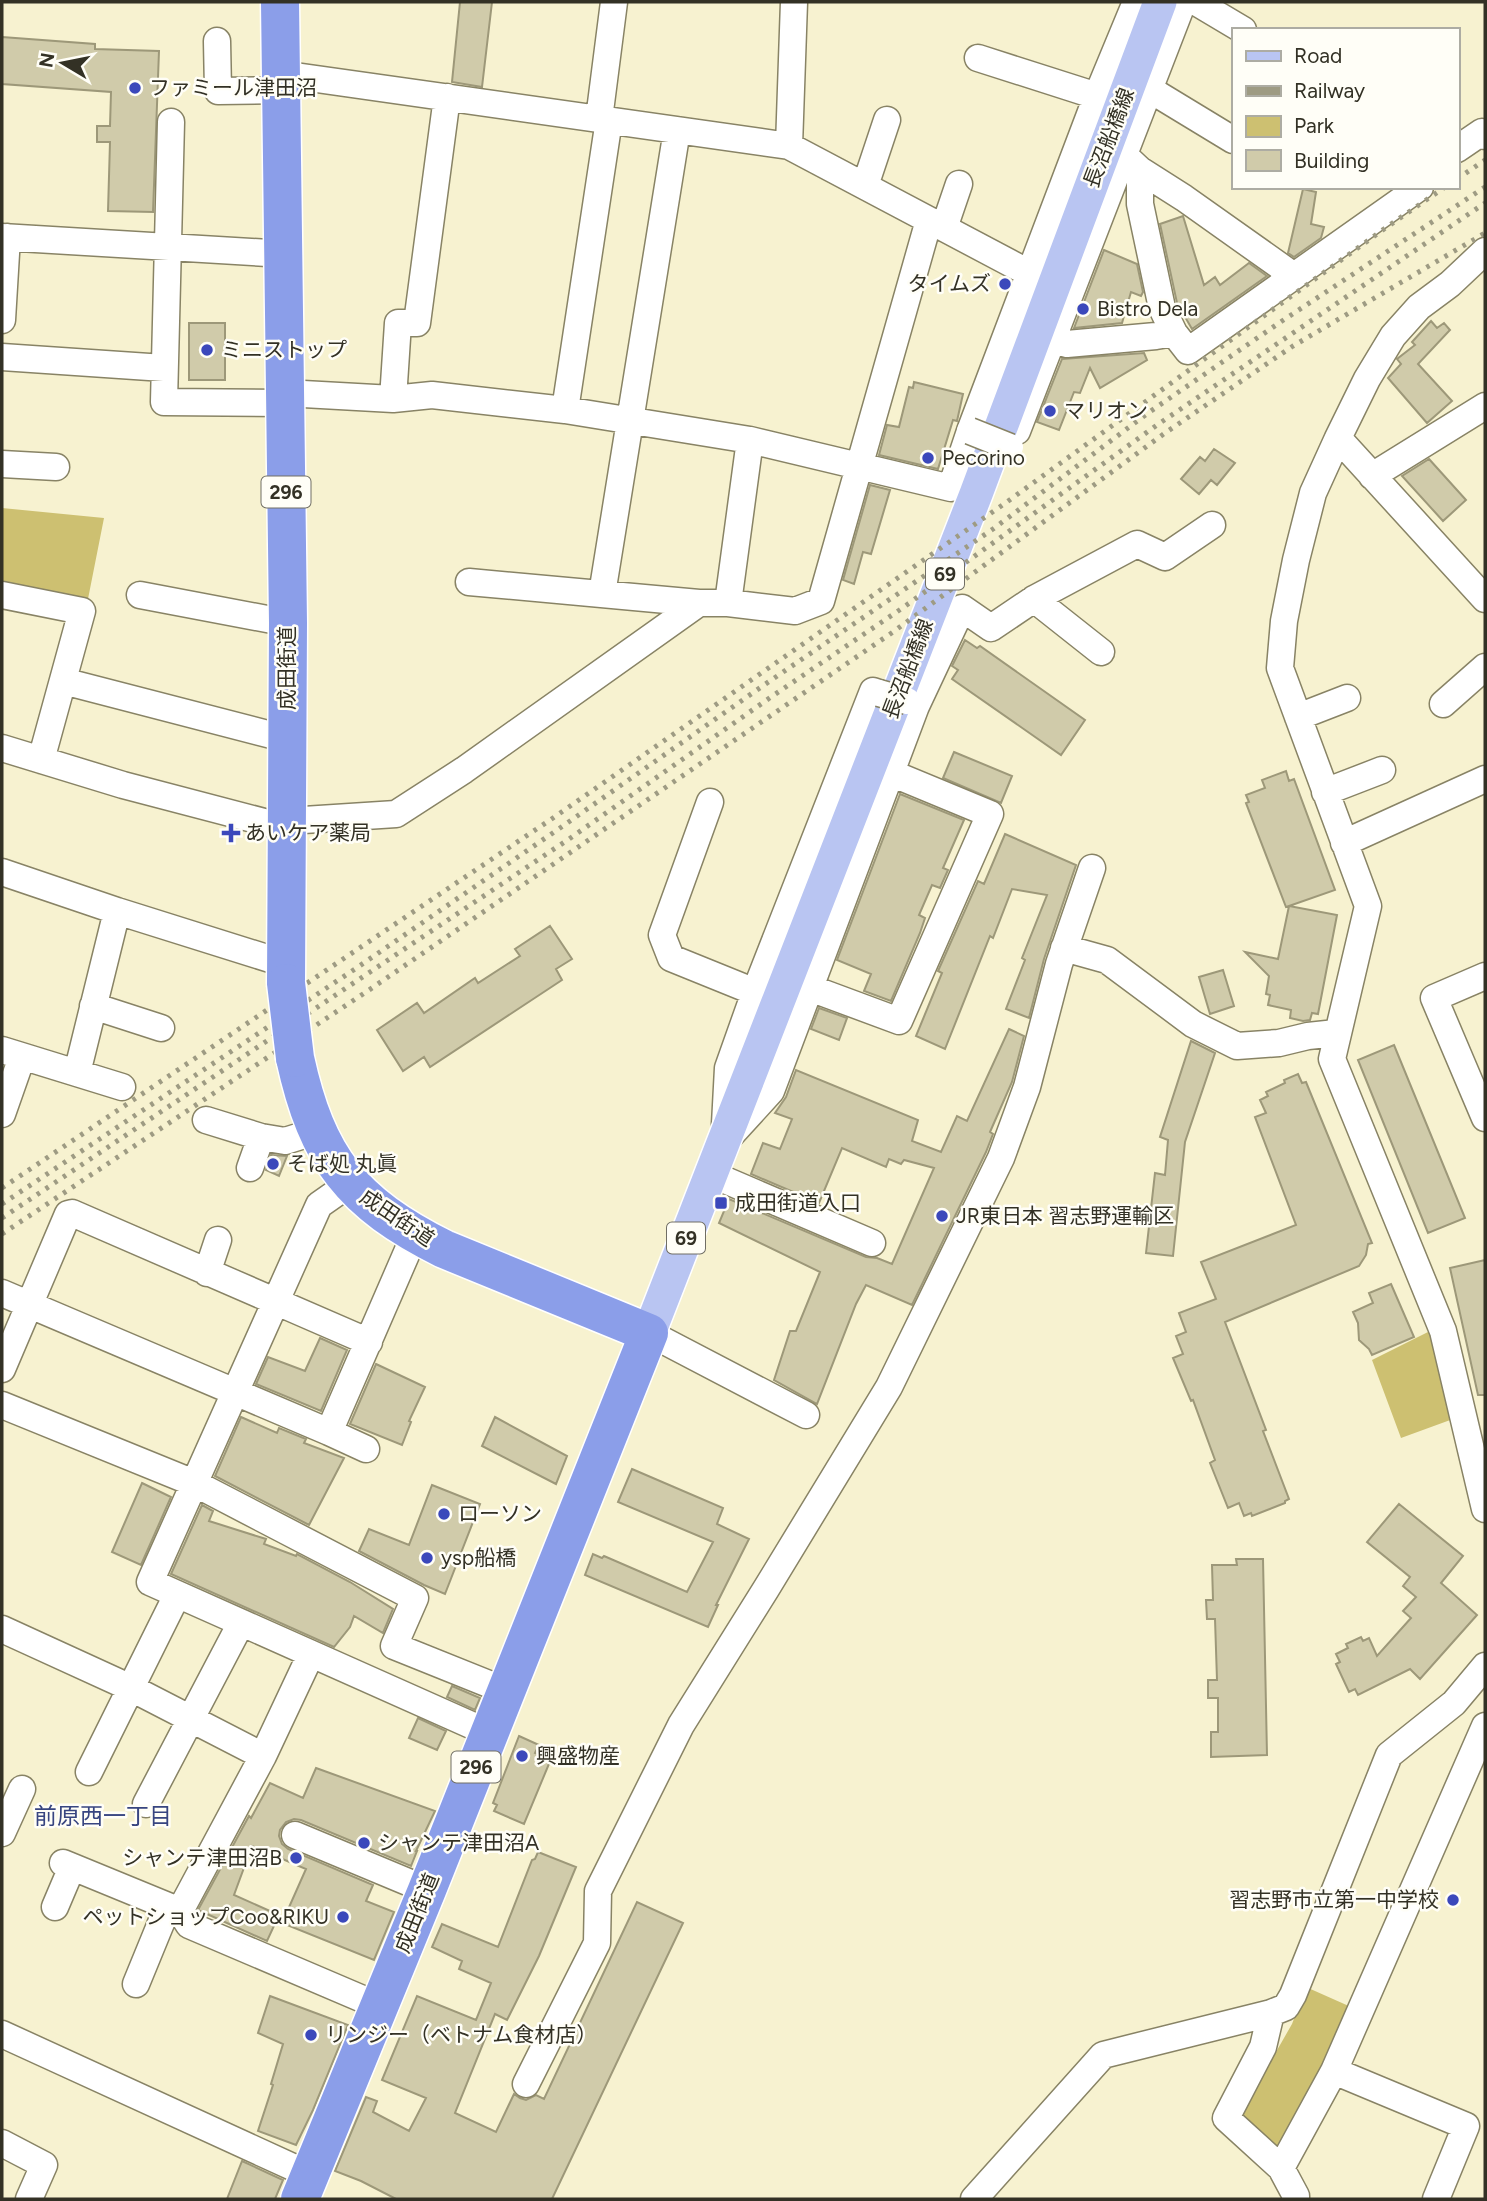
<svg xmlns="http://www.w3.org/2000/svg" width="1487" height="2201" viewBox="0 0 1487 2201" font-family="Figtree,'Noto Sans JP',sans-serif">
<style>
.green{fill:#cdc071}
.building{fill:#d0cbaa;stroke:#9d9879;stroke-width:2}
.lines{fill:none;stroke-linecap:round;stroke-linejoin:round}
.minor-casing{stroke:#888365;stroke-width:29}
.major-casing{stroke:#fff;stroke-width:36}
.highway-casing{stroke:#fff;stroke-width:41}
.minor{stroke:#fff;stroke-width:26}
.major{stroke:#b9c5f2;stroke-width:33}
.highway{stroke:#8b9ee9;stroke-width:38}
.rail{stroke:#9e9b83;stroke-width:5;stroke-dasharray:3.5 7;stroke-linecap:butt}
.minor-bridge-casing{stroke:#888365;stroke-width:29;stroke-linecap:butt}
.highway-bridge-casing{stroke:#fff;stroke-width:41;stroke-linecap:butt}
.minor-bridge{stroke:#fff;stroke-width:26}
.highway-bridge{stroke:#8b9ee9;stroke-width:38}
.poi-dot{fill:#3b48bb;stroke:#fffef7;stroke-width:2.5}
.labels{text-anchor:middle;stroke-width:5;stroke-linejoin:round;paint-order:stroke}
.shield{fill:#fffef7;stroke:#706e64;stroke-width:2}
.shield-label{font-size:19px;font-weight:bold;fill:#333125}
.poi-label{font-size:21px;fill:#333125;stroke:#fffef7;text-anchor:start}
.street-label{font-size:21px;fill:#333125;stroke:#fffef7}
.neighbourhood-label{font-size:23px;fill:#384580;stroke:#fffef7}
</style>
<rect width="100%" height="100%" fill="#f7f2d0"/>
<path class="green" d="M2 508 104 518 87 604 2 588Z
M1430 1331 1453 1419 1401 1438 1372 1360Z
M1306 1987 1351 2007 1282 2152 1240 2115 1292 2024Z"/>
<path class="building" d="M460 2H492L482 87 452 82Z
M2 37 95 44V49L159 51 153 212 108 211 110 142H97V126H110L111 92 2 84Z
M1303 189 1316 192 1311 224 1324 227 1321 238 1294 257 1288 253Z
M1183 216 1204 285 1215 277 1220 285 1249 263 1267 276 1192 329 1177 303 1160 224Z
M1104 250 1137 264 1143 292 1141 296 1131 292 1122 323 1074 328Z
M1431 321 1437 328 1444 323 1450 330 1418 364 1452 401 1427 423 1388 378 1401 364 1397 359 1415 345 1412 342Z
M189 323H225V380H189Z
M1144 353 1147 360 1100 388 1090 368 1080 393 1074 392 1059 430 1037 422 1062 359Z
M914 382 963 394 957 421 953 420 938 469 879 455 887 425 899 427 909 387 913 388Z
M1214 449 1235 463 1217 485 1211 480 1199 494 1181 479 1200 457 1205 461Z
M1429 459 1466 500 1443 521 1402 476Z
M870 485 890 490 871 554 863 552 854 584 843 580Z
M965 640 977 648 980 646 1085 720 1061 755 952 679 958 670 952 666Z
M954 752 1012 776 1001 803 943 778Z
M1286 771 1289 781 1294 779 1335 890 1289 906 1337 915 1318 1014 1312 1013 1310 1020 1303 1021 1290 1018 1291 1010 1268 1005 1270 995 1266 994 1269 976 1245 952 1278 959 1289 906 1286 907 1246 803 1249 802 1246 795 1265 788 1262 780Z
M900 794 964 820 943 868 948 870 940 888 932 885 919 915 925 918 920 933 891 1001 864 991 871 974 837 960Z
M1005 834 1076 865 1044 959 1029 1018 1006 1009 1025 960 1022 958 1047 895 1012 889 993 938 990 936 945 1049 916 1036 942 973 938 971 978 881 984 884Z
M550 926 572 959 556 969 562 980 430 1067 424 1057 403 1071 377 1030 417 1003 424 1013 475 978 478 983 520 956 515 949Z
M1223 970 1234 1006 1210 1014 1199 977Z
M819 1008 847 1018 839 1040 811 1029Z
M1009 1029 1024 1036 1012 1082 990 1132 993 1134 986 1152 912 1305 866 1285 856 1304 817 1404 774 1380 790 1331H796L820 1272 719 1223 729 1199 866 1257 877 1258 892 1264 934 1168 904 1160 901 1164 889 1159 886 1167 842 1148 819 1203 751 1174 763 1143 780 1149 792 1119 775 1113 786 1097 796 1070 918 1120 912 1141 941 1152 957 1116 967 1121Z
M1191 1041 1215 1053 1185 1142 1173 1256 1146 1253 1155 1173 1165 1175 1168 1140 1160 1137Z
M1394 1045 1465 1218 1428 1233 1358 1060Z
M1298 1074 1302 1083 1306 1082 1372 1243 1368 1244 1366 1255 1359 1266 1225 1322 1266 1430 1263 1431 1289 1499 1285 1501V1503L1252 1516 1251 1513 1244 1516 1239 1503 1228 1508 1210 1463 1215 1460 1193 1400 1191 1401 1173 1358 1183 1354 1176 1336 1186 1332 1179 1313 1216 1299 1201 1262 1296 1225 1255 1117 1266 1113 1260 1100 1268 1096 1266 1092 1285 1083 1284 1080Z
M271 1155 287 1156 279 1176 266 1170Z
M1485 1260V1395H1478L1450 1268Z
M1391 1284 1414 1337 1372 1355 1369 1349 1359 1340 1358 1323 1353 1312 1373 1303 1369 1293Z
M320 1338 347 1350 321 1411 256 1384 268 1357 305 1371Z
M376 1364 425 1387 409 1421 411 1422 402 1445 350 1424Z
M241 1417 277 1433 279 1428 306 1439 304 1443 344 1458 309 1525 215 1476Z
M495 1417 567 1456 556 1484 482 1446Z
M632 1469 723 1508 717 1524 749 1539 716 1605H718L708 1627 585 1575 593 1554 602 1558 604 1556 687 1592 713 1542 618 1502Z
M142 1483 171 1497 141 1565 112 1552Z
M432 1485 480 1504 445 1594 424 1585 359 1551 369 1529 409 1545Z
M1399 1504 1463 1556 1441 1583 1477 1615 1420 1679 1410 1669 1358 1695 1355 1689 1349 1692 1336 1664 1340 1662 1336 1654 1348 1648 1346 1644 1361 1637 1363 1641 1369 1638 1377 1656 1411 1618 1403 1611 1416 1597 1403 1586 1410 1577 1367 1542Z
M202 1505 213 1511 209 1521 266 1539 264 1544 296 1556 297 1554 350 1582 393 1609 383 1633 354 1616 350 1627 334 1647 171 1574Z
M1236 1559H1263L1267 1755 1211 1757V1732H1218V1698H1208V1680H1217L1215 1619H1207L1206 1600H1213L1212 1565H1237Z
M452 1686 480 1698 475 1710 447 1697Z
M418 1718 446 1731 437 1750 409 1738Z
M519 1736 539 1745 535 1753 551 1759 524 1824 494 1811 497 1805 493 1803Z
M316 1768 435 1811 416 1851H417L411 1866 301 1820 294 1819 286 1822 280 1830 279 1836 282 1844 288 1849 373 1885 366 1901 394 1912 374 1960 282 1923 306 1869 252 1846 234 1895 279 1915 267 1941 198 1910 249 1816 251 1818 270 1783 303 1798Z
M538 1852 576 1867 539 1956 507 2020 495 2014 455 2113 496 2132 514 2094 520 2098 526 2100 536 2095 544 2099 637 1902 683 1923 552 2199H396L361 2181 335 2171 366 2097 377 2101 373 2112 409 2131 426 2098 382 2080 417 1996 476 2020 491 1983 459 1969 462 1961 432 1947 442 1924 498 1947 532 1860 535 1859Z
M270 1996 348 2025 313 2110 296 2145 258 2131 273 2085 271 2084 283 2044 258 2033Z
M242 2161 283 2180 275 2199H227Z"/>
<g class="lines">
<g class="minor-casing">
<path id="minor" d="M1196 2 1243 30
M217 41 218 91 282 90
M978 58 1097 96
M281 74 789 146 1029 273
M1149 89 1233 140
M599 119 614 2
M171 122 164 402 285 403
M789 146 794 2
M1457 149 1482 132 1485 136
M1124 155 1140 170 1184 198 1294 276
M1140 170V204L1162 308 1174 333
M865 186 887 120
M944 228 959 184
M2 237 285 254
M1485 251 1450 284 1419 307 1393 336 1367 379 1338 438 1313 493 1296 560 1284 621 1280 668 1368 906 1332 1059 1443 1331 1485 1509
M2 320 7 237
M1053 340 1067 344 1156 336 1174 333 1188 351 1420 187
M2 357 164 368
M285 393 393 399 432 395 565 410 750 440 951 488 970 431 1097 96 1136 2
M393 399 398 323H417L447 97
M565 410 609 120
M1017 431 1183 2
M1338 438 1485 599
M2 464 56 467
M1372 476 1485 406
M469 582 699 603H728L795 611 821 601 929 220
M602 594 677 130
M2 595 82 611 41 760
M140 595 288 623
M1034 599 1101 652
M728 603 750 440
M63 681 287 739
M1443 704 1485 667
M1298 717 1347 698
M2 748 123 785 287 828
M1325 792 1382 770
M710 802 662 935 671 958 755 992
M288 821 396 814 464 770 699 603
M1344 843 1485 779
M2 872 117 911
M1064 948 1107 960 1193 1024 1237 1046 1279 1043 1308 1036 1336 1033
M1485 976 1434 998 1485 1118
M810 988 899 1021 990 814 891 773
M93 1006 161 1028
M2 1050 122 1087
M77 1073 117 911 286 964
M2 1114 22 1057
M206 1120 261 1137 285 1141 317 1131
M725 1124 728 1068 755 992 873 691 879 693
M729 1137 771 1091 916 706 962 608 991 628 1034 599 1137 544 1165 557 1212 525
M250 1168 261 1137
M711 1174 872 1243
M349 1184 319 1205 150 1582 489 1733
M207 1273 218 1240
M2 1293 329 1432 415 1234
M649 1333 806 1415
M2 1369 68 1214 72 1213 369 1342
M2 1405 194 1483 415 1598 394 1646 506 1691
M329 1432 366 1449
M2 1629 131 1688 263 1756
M89 1772 177 1595
M146 1804 241 1623
M2 1833 22 1789
M295 1835 427 1890
M63 1863 180 1911 189 1925 379 2006
M55 1907 72 1867
M180 1911 263 1756 311 1654
M136 1984 168 1906
M1271 2013 1263 2047 1226 2118 1281 2168 1296 2196V2199
M2 2034 310 2175
M1334 2071 1466 2126 1436 2199
M526 2084 597 1943 598 1891 681 1725 766 1589 889 1387 1001 1158 1027 1087 1059 964 1092 868
M2 2143 44 2165 29 2199
M1281 2168 1334 2071 1485 1726
M974 2199 1103 2055 1271 2013 1286 2007 1293 1995 1389 1755 1454 1703 1485 1666"/>
</g>
<g class="major-casing">
<path id="major" d="M649 1333 976 494 1160 2"/>
</g>
<g class="highway-casing">
<path id="highway" d="M280 2 288 623 286 983
M295 1058C317 1159 352 1203 444 1249L649 1333 427 1890 300 2199"/>
</g>
<use href="#minor" class="minor"/>
<use href="#major" class="major"/>
<use href="#highway" class="highway"/>
<path class="rail" d="M1457 179 1485 160
M2 1188 553 818 1004 504 1384 229 1445 187
M2 1204 355 969 560 828 764 685 993 529 1148 413 1282 321 1485 187
M2 1218 569 839 771 697 901 609 1157 425 1485 203
M2 1234 369 990 893 632 1165 433 1293 346 1485 233"/>
<g class="minor-bridge-casing">
<path id="minor-bridge" d="M970 431 1010 447
M879 693 907 701"/>
</g>
<g class="highway-bridge-casing">
<path id="highway-bridge" d="M286 983 295 1058"/>
</g>
<use href="#minor-bridge" class="minor-bridge"/>
<use href="#highway-bridge" class="highway-bridge"/>
</g>
<g class="poi-dot">
<circle cx="135" cy="88" r="7"/>
<circle cx="1005" cy="284" r="7"/>
<circle cx="1083" cy="309" r="7"/>
<circle cx="207" cy="350" r="7"/>
<circle cx="1050" cy="411" r="7"/>
<circle cx="928" cy="458" r="7"/>
<path d="M227.5 822.5h7v7h7v7h-7v7h-7v-7h-7v-7h7z"/>
<circle cx="273" cy="1164" r="7"/>
<rect x="714" y="1196" width="14" height="14" rx="3.5"/>
<circle cx="942" cy="1216" r="7"/>
<circle cx="444" cy="1514" r="7"/>
<circle cx="427" cy="1558" r="7"/>
<circle cx="522" cy="1756" r="7"/>
<circle cx="364" cy="1843" r="7"/>
<circle cx="296" cy="1858" r="7"/>
<circle cx="1453" cy="1900" r="7"/>
<circle cx="343" cy="1917" r="7"/>
<circle cx="311" cy="2035" r="7"/>
</g>
<g class="labels">
<g class="shield">
<rect x="261.5" y="476.5" width="49" height="31" rx="5"/>
<rect x="926" y="558.5" width="38" height="31" rx="5"/>
<rect x="667" y="1222.5" width="38" height="31" rx="5"/>
<rect x="451.5" y="1751.5" width="49" height="31" rx="5"/>
</g>
<g class="shield-label">
<text x="286" y="499">296</text>
<text x="945" y="581">69</text>
<text x="686" y="1245">69</text>
<text x="476" y="1774">296</text>
</g>
<g class="poi-label">
<text x="149" y="95">ファミール津田沼</text>
<text x="991" y="291" text-anchor="end">タイムズ</text>
<text x="1097" y="316">Bistro Dela</text>
<text x="221" y="357">ミニストップ</text>
<text x="1064" y="418">マリオン</text>
<text x="942" y="465">Pecorino</text>
<text x="245" y="840">あいケア薬局</text>
<text x="287" y="1171">そば処 丸眞</text>
<text x="735" y="1210">成田街道入口</text>
<text x="956" y="1223">JR東日本 習志野運輸区</text>
<text x="458" y="1521">ローソン</text>
<text x="441" y="1565">ysp船橋</text>
<text x="536" y="1763">興盛物産</text>
<text x="378" y="1850">シャンテ津田沼A</text>
<text x="282" y="1865" text-anchor="end">シャンテ津田沼B</text>
<text x="1439" y="1907" text-anchor="end">習志野市立第一中学校</text>
<text x="329" y="1924" text-anchor="end">ペットショップCoo&amp;RIKU</text>
<text x="325" y="2042">リンジー（ベトナム食材店）</text>
</g>
<g class="street-label">
<text transform="translate(1109 138) rotate(-69)" y="7">長沼船橋線</text>
<text transform="translate(287 668) rotate(-90)" y="7">成田街道</text>
<text transform="translate(908 669) rotate(-69)" y="7">長沼船橋線</text>
<text transform="translate(397 1218) rotate(34)" y="7">成田街道</text>
<text transform="translate(417 1913) rotate(-68)" y="7">成田街道</text>
</g>
<g class="neighbourhood-label">
<text x="103" y="1824">前原西一丁目</text>
</g>
</g>
<rect width="1487" height="2201" fill="none" stroke="#333125" stroke-width="7"/>
<rect x="1232" y="28" width="228" height="161" fill="#fffef7" stroke="#adaca3" stroke-width="2"/>
<rect x="1246" y="51" width="35" height="10" fill="#b9c5f2" stroke="#adaca3" stroke-width="2"/>
<text x="1294" y="63" font-size="21" fill="#333125">Road</text>
<rect x="1246" y="86" width="35" height="10" fill="#9e9b83" stroke="#adaca3" stroke-width="2"/>
<text x="1294" y="98" font-size="21" fill="#333125">Railway</text>
<rect x="1246" y="116" width="35" height="21" fill="#cdc071" stroke="#adaca3" stroke-width="2"/>
<text x="1294" y="133" font-size="21" fill="#333125">Park</text>
<rect x="1246" y="150" width="35" height="21" fill="#d0cbaa" stroke="#adaca3" stroke-width="2"/>
<text x="1294" y="168" font-size="21" fill="#333125">Building</text>
<g transform="translate(63 63) rotate(280)" stroke="#fffef7" stroke-width="5" paint-order="stroke">
<path d="M0-5L12 26L0 18L-12 26Z" fill="#333125"/>
<text y="-10" font-size="19" font-weight="bold" text-anchor="middle" fill="#333125">N</text>
</g>
</svg>
